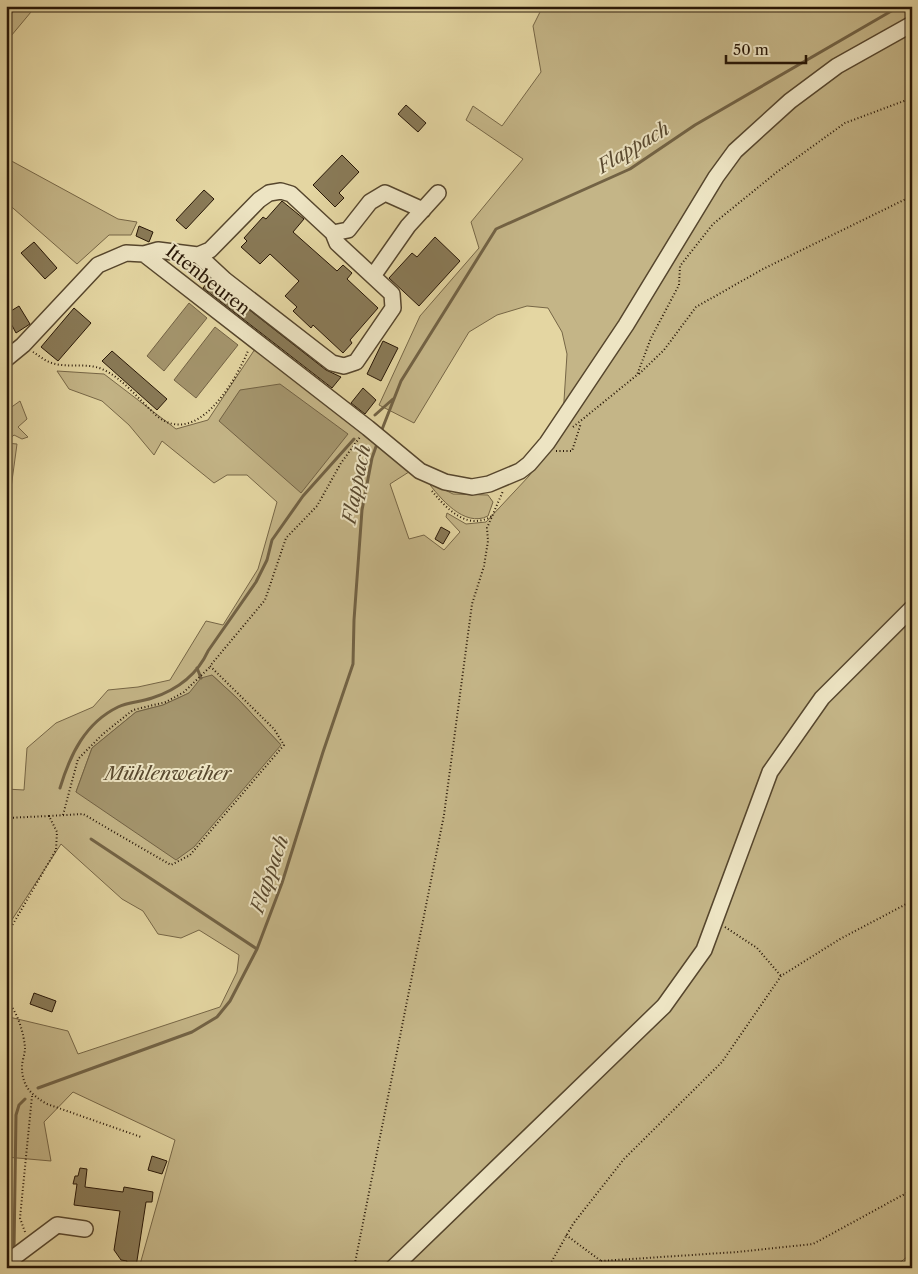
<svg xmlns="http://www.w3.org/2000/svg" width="918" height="1274" viewBox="0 0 918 1274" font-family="'Libre Caslon Text',serif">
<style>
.green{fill:#c4b587;stroke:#766646;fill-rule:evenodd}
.water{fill:#a4956d;stroke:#726244}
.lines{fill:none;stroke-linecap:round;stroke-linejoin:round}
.stream{stroke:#726244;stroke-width:3}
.building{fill:#897a57;stroke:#271606}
.minor-casing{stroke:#56462d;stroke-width:18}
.path{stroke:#271606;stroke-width:2;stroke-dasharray:1 2.5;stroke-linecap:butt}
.minor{stroke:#ede4c3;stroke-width:15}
.labels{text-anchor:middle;stroke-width:4;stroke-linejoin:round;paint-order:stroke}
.street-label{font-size:18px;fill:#271606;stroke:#ede4c3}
.water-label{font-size:19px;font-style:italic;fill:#59492f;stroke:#ede4c3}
</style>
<rect width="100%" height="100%" fill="#e4d6a2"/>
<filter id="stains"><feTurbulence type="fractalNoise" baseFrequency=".004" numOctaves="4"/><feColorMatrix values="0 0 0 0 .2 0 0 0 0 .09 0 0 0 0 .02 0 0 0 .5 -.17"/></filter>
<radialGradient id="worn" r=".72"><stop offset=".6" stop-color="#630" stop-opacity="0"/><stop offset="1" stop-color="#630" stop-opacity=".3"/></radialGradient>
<path class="green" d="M6 6H36L6 42Z
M543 6H912V1253L893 1268H139L175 1140 73 1092 44 1122 51 1161 6 1157V1022L9 1017 68 1031 78 1054 220 1007 237 972 239 955 199 930 181 938 158 934 143 911 122 899 61 844 6 929V789L24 790 27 748 56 723 93 707 108 690 138 687 170 680 206 621 223 625 258 569 277 502 247 475H227L214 483 162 441 154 455 129 425 102 401 69 389 57 371 104 374 176 429 208 420 255 349 412 470 390 484 409 539 424 535 444 550 460 532 446 517 447 513 466 524 486 522 529 476 562 432 567 354 562 332 548 308 527 306 497 315 469 332 414 423 379 405 420 316 479 248 471 222 523 159 466 120 473 106 502 126 541 72 533 26ZM212 675 238 699 281 745 76 792 92 748 136 712 163 705 189 693Z
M6 158 118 219 137 222 131 235H109L77 264 6 202Z
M20 401 27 419 18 427 28 437 22 439 14 435 6 442V411Z
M6 443 17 444 6 525Z
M427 481 453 494 488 495 493 502 488 516C464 528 440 498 427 481Z"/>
<path class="water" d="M189 303 207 318 164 371 147 356Z
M215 327 238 345 196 398 174 380Z
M280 384 348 434 301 493 219 421 240 390Z
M212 675 238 699 281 745 194 847 176 860 76 792 92 748 136 712 163 705 189 693 201 678Z"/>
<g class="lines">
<path class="stream" d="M375 415 393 399
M381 432 401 381 496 229 630 169 695 125 900 6
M197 668 201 678
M60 788C70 755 85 723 118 707 128 702 141 702 152 698 176 690 197 675 208 651L256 582 267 560 272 540 303 496 354 439
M91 839 257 949
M38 1088 192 1032 217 1017 230 1001 257 949 282 883 323 752 353 664 354 620 362 510 372 458 378 441
M14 1250 16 1115 19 1105 25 1099"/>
</g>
<path class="building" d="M406 105 426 123 418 132 398 114Z
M342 155 359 172 339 193 344 198 335 207 313 185Z
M204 190 214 199 186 229 176 220Z
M282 201 304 219 293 232 337 271 343 265 352 273 347 279 378 308 350 340 352 343 343 353 313 325 311 328 293 311 297 307 285 296 299 281 270 254 260 264 241 247 247 241 244 238 263 217 266 219Z
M139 226 153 232 149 242 136 236Z
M435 237 460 261 419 306 389 278 412 253 417 257Z
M34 242 57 268 45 279 21 253Z
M210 279 326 370 341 377 332 388 203 288Z
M19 306 30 324 16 333 6 314Z
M74 308 91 323 58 361 41 347Z
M383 341 398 348 381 381 367 374Z
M112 351 167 399 157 410 102 361Z
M363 388 376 400 365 414 351 403Z
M441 527 450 532 443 544 435 539Z
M34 993 56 1001 52 1012 30 1004Z
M152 1156 167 1161 162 1174 148 1170Z
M80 1168 87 1169 85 1187 123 1192 124 1187 153 1192 152 1202H146L136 1267 126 1265 127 1261 121 1260 114 1250 120 1211 74 1205 77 1184H73L75 1176H78Z"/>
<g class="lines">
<g class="minor-casing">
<path id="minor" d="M6 7 7 6
M333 233 348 230 370 202 385 193 423 210
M144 254 158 250 198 255 210 250 259 200 269 193 281 191 291 194 333 233 337 243 392 294 393 308 356 362 344 366 332 363 225 280 198 255
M373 276 408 226 438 193
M6 359 23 345 98 265 126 253 144 254 368 428 420 471 445 482 472 487 489 484 520 471 529 464 547 443 626 325 716 177 735 151 790 101 837 66 912 24
M6 1257 13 1258 57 1225 85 1229
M393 1268 664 1006 704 950 770 772 822 698 912 608"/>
</g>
<path class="path" d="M33 352C38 355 44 360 49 362 66 369 85 362 102 369 123 378 140 401 157 416 197 448 235 382 248 351
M639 374 664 350 696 307 763 269 912 196
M573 427 637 375 651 338 679 285 680 266 713 224 777 172 845 123 912 98
M556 451H572L581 423
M432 491C447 509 467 531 492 516
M63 815 78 759 103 734 133 710 166 702 184 692 210 667
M49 816 83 814 171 865 190 855 284 745 274 729 210 666 265 600 286 538 317 506 341 463 360 437
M6 818 49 816 57 832 56 850 6 936
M725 927 757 948 781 976
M6 1000C17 1010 24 1033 25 1048 25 1054 22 1061 22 1067 22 1086 31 1095 47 1104L141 1137
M25 1232 20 1218 32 1096
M566 1235 601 1261 597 1268
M601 1261 737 1252 813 1244 912 1190
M354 1268 444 815 472 604 484 566 488 541 487 528 503 491
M548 1268 573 1224 624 1159 722 1062 781 976 840 939 912 901
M900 1268 912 1258"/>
<use href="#minor" class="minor"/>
</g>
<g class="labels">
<g class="street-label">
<text transform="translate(208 280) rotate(38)" y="6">Ittenbeuren</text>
</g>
<g class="water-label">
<text transform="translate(633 147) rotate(-31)" y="7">Flappach</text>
<text transform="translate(356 484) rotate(-79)" y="7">Flappach</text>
<text x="168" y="780">Mühlenweiher</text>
<text transform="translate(269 874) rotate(-71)" y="7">Flappach</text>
</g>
</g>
<rect width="918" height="1274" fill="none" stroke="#e4d6a2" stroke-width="25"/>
<rect x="8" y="8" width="903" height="1259" fill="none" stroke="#271606" stroke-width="2.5"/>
<rect x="12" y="12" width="893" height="1249" fill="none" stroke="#271606"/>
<path d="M726 55v8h80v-8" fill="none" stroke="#271606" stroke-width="2.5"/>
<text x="733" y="55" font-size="15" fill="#271606" stroke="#ede4c3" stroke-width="4" paint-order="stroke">50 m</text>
<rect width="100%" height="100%" filter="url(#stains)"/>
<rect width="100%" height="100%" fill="url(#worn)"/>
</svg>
